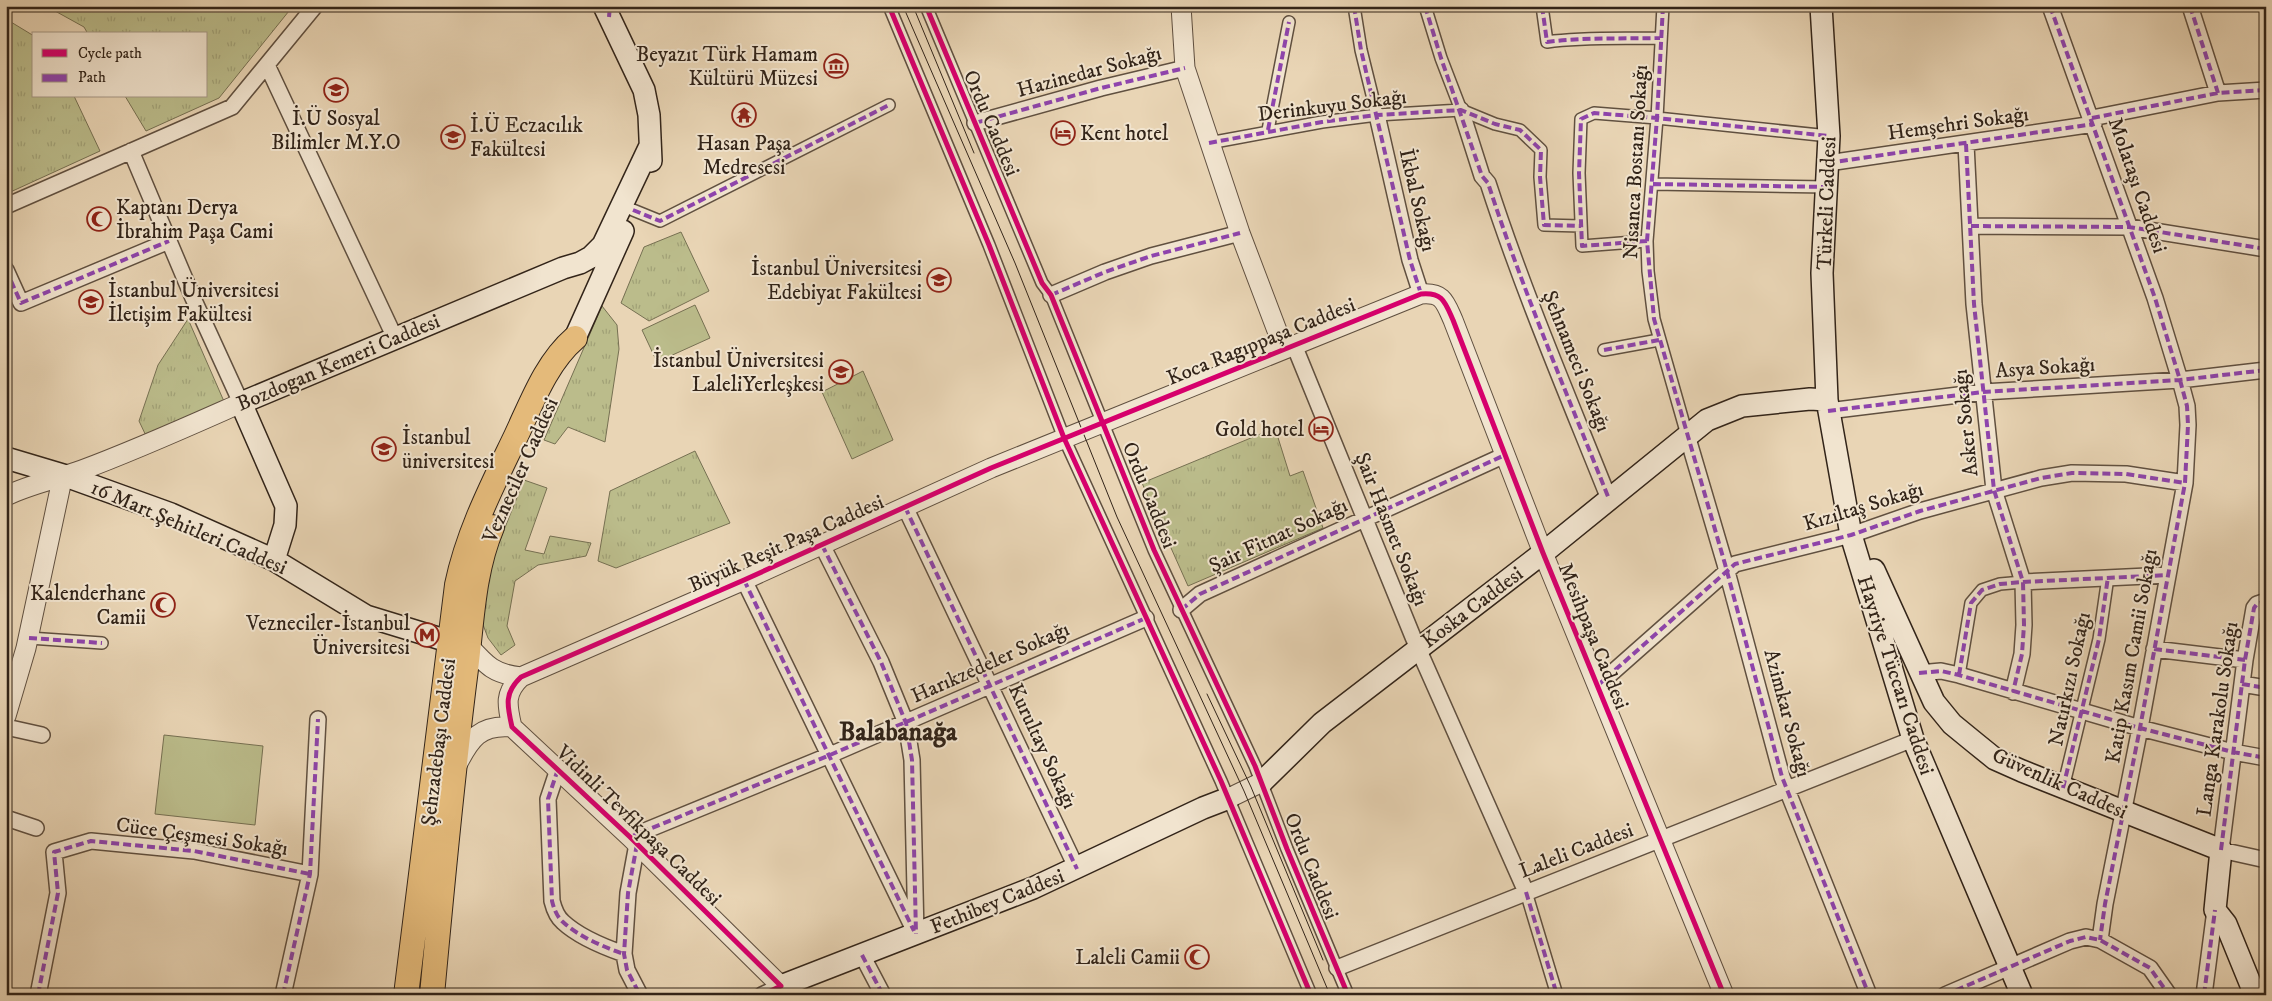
<svg xmlns="http://www.w3.org/2000/svg" width="2272" height="1001" viewBox="0 0 2272 1001" font-family="'IM FELL DW Pica',serif">
<style>
.grass{fill:#bbbc8b;stroke:#767052}
.park{fill:url(#park-tufts);stroke:#767052}
.lines{fill:none;stroke-linecap:round;stroke-linejoin:round}
.pedestrian-casing{stroke:#605040;stroke-width:14}
.minor-casing{stroke:#605040;stroke-width:18}
.tertiary-casing{stroke:#605040;stroke-width:21}
.secondary-casing{stroke:#322419;stroke-width:24}
.primary-casing{stroke:#322419;stroke-width:26}
.pedestrian{stroke:#f1e4cf;stroke-width:11}
.minor{stroke:#f1e4cf;stroke-width:15}
.tertiary{stroke:#f1e4cf;stroke-width:19}
.secondary{stroke:#f1e4cf;stroke-width:21}
.primary{stroke:#e4ba7a;stroke-width:24}
.tram{stroke:#322419;stroke-width:1}
.quiet{stroke:#8e44ad;stroke-width:4;stroke-dasharray:8 4;stroke-linecap:butt}
.cycleway-casing{stroke:#f1e4cf;stroke-width:8}
.cycleway{stroke:#d6006c;stroke-width:5}
.labels{text-anchor:middle;stroke-width:4;stroke-linejoin:round;paint-order:stroke}
.poi-label{font-size:21px;fill:#322419;stroke:#f1e4cf;text-anchor:end}
.street-label{font-size:21px;fill:#322419;stroke:#f1e4cf}
.district-label{font-size:26px;font-weight:bold;fill:#322419;stroke:#f1e4cf}
</style>
<defs>
<pattern id="park-tufts" width="24" height="20" patternUnits="userSpaceOnUse" patternTransform="scale(1.25)"><rect width="24" height="20" fill="#bbbc8b"/><path d="M3 7l-1-3M5 7V3M7 7l1-3M15 17l-1-3M17 17v-4M19 17l1-3" fill="none" stroke="#a1a177"/></pattern>
</defs>
<rect width="100%" height="100%" fill="#e9d5b5"/>
<filter id="stains"><feTurbulence type="fractalNoise" baseFrequency=".004" numOctaves="4"/><feColorMatrix values="0 0 0 0 .2 0 0 0 0 .09 0 0 0 0 .02 0 0 0 .5 -.17"/></filter>
<radialGradient id="worn" r=".72"><stop offset=".6" stop-color="#630" stop-opacity="0"/><stop offset="1" stop-color="#630" stop-opacity=".3"/></radialGradient>
<path class="grass" d="M695 305 710 338 657 362 642 330Z
M164 735 263 746 255 825 155 814Z"/>
<path class="park" d="M46 6H293L219 98 146 131 125 96H206V34H88L84 27Z
M6 19 34 36V96H74L100 151 6 194Z
M681 232 709 291 649 321 621 303 644 247Z
M602 306 617 325 619 349 605 442 568 427 555 444 544 440Z
M188 319 226 406 148 440 139 421 158 365Z
M863 371 893 440 852 459 822 392Z
M1275 428 1290 476 1303 471 1323 528 1188 586 1142 483Z
M695 451 730 523 616 568 598 561 610 491Z
M524 480 547 488 525 550 544 554 550 536 591 543 586 556 538 565 515 581 507 626 515 645 501 655 488 638 479 614 496 550Z"/>
<g class="lines">
<g class="pedestrian-casing">
<path id="pedestrian" d="M889 6 989 245 1064 438 1221 781 1311 995
M926 6 1042 283 1051 295 1154 550 1255 766 1287 849 1348 995
M1354 6 1361 50 1377 115
M1425 6 1441 58 1461 110
M1542 6 1547 42C1584 37 1622 39 1660 38
M1663 6 1657 118 1647 241 1648 271 1654 319 1687 435
M1268 130 1289 22
M1209 143 1322 122 1377 115 1461 110 1495 124 1520 130 1541 150 1540 177 1544 225 1581 226
M1653 184 1827 187
M633 210 660 221 889 105
M1647 241 1582 246 1579 173 1581 119 1594 113 1657 118 1829 136
M1604 350 1659 340
M29 638 102 643
M1959 675 1971 603 1982 590 2000 584 2023 582
M2063 788 2099 639 2108 577
M1526 892 1557 995"/>
</g>
<g class="minor-casing">
<path id="minor" d="M2050 6 2155 298 2180 380 2187 406 2188 425 2185 483 2140 728 2105 904 2100 940
M2190 6 2218 93
M267 65 395 338
M1461 110 1482 176 1488 183C1523 291 1567 394 1609 499
M1377 115 1410 260 1421 294
M2092 118 2218 93 2266 90
M975 123 1101 88 1185 68
M1966 144 1974 304 1994 490 2023 582 2024 625 2022 654 2013 692
M131 151 193 298 241 403
M1828 163 2094 124
M6 206 232 107 315 6
M1971 226 2129 227 2266 249
M6 270 21 303 169 241
M1051 295 1105 272 1151 256 1240 233
M1294 345 1413 637 1526 892
M1828 411 1983 392 2180 380 2266 370
M1687 435 1725 564 1782 777 1869 995
M905 507 1077 869
M822 545 881 662 906 723 912 760 916 934
M744 580 914 930
M2023 582 2168 575
M2266 601 2257 604 2254 608 2245 660 2221 850 2266 860
M1181 610 1200 594 1505 455
M2154 649 2245 660
M1919 673 1941 671 1959 675 2140 728 2233 752 2266 758
M2242 684 2266 688
M1597 686 1735 564 1851 535 1920 511 2041 478 2072 473 2126 474 2185 483
M6 727 42 735
M558 769 548 799 552 901C554 909 557 917 563 922 579 937 604 947 624 954
M6 818 36 828
M630 837 830 755 1146 618
M637 844 628 893 624 954 627 970 640 995
M862 955 883 995
M1337 968 1913 739
M38 995 58 893 54 852 91 841 194 851 310 874
M283 995 310 874 318 719
M762 995 781 986
M1945 995 2070 941 2086 937 2100 940 2150 968 2169 995
M2204 995 2215 910"/>
</g>
<g class="tertiary-casing">
<path id="tertiary" d="M1181 6 1185 68 1240 233 1284 349
M6 496C31 484 57 479 82 470 136 450 189 426 241 403
M469 646C487 666 494 674 521 677
M6 716 26 648 63 475
M457 765C470 739 480 724 512 727
M1229 798 1262 782
M781 986 630 837 512 727C507 705 504 693 521 677L744 580 991 468 1421 294C1443 292 1445 302 1453 320L1543 553 1724 995"/>
</g>
<g class="secondary-casing">
<path id="secondary" d="M604 6 644 90 649 115 651 161
M1821 6 1829 136 1822 273 1827 400 1851 535 1913 739 2022 995
M575 338 623 231
M6 458 63 475 171 514 274 560 366 616 451 642
M274 560 285 525 286 506 241 403 563 268 580 263 591 257 603 245 649 148
M1874 570 1934 702 1952 724 1974 742 1995 759 2022 771 2221 850 2215 910 2226 924 2255 995
M1262 782 1322 723 1543 553 1707 420 1742 406 1810 399 1827 400
M781 986 1033 888 1203 808 1229 798"/>
</g>
<g class="primary-casing">
<path id="primary" d="M406 995 457 585C468 532 493 484 516 436 532 402 546 363 575 338
M432 995C442 886 452 777 466 669 472 621 473 572 492 527"/>
</g>
<use href="#pedestrian" class="pedestrian"/>
<use href="#minor" class="minor"/>
<use href="#tertiary" class="tertiary"/>
<use href="#secondary" class="secondary"/>
<use href="#primary" class="primary"/>
<path class="tram" d="M903 6 1015 263 1117 517 1244 791 1330 995
M913 6 974 153
M1207 694 1251 787 1323 960"/>
<path class="quiet" d="M1354 6 1361 50 1410 260 1421 294
M1425 6 1441 58 1482 176 1488 183C1523 291 1567 394 1609 499
M1542 6 1547 42C1584 37 1622 39 1660 38
M1663 6 1657 118 1647 241 1654 319 1725 564 1782 777 1869 995
M2050 6 2155 298 2180 380 2187 406 2188 425 2185 483 2140 728 2105 904 2100 940
M2190 6 2218 93
M609 17 610 6
M2092 118 2218 93 2266 90
M975 123 1101 88 1185 68
M1268 130 1289 22
M1209 143 1322 122 1377 115 1461 110 1495 124 1520 130 1541 150 1540 177 1544 225 1581 226
M1966 144 1974 304 1994 490 2023 582 2024 625 2022 654 2013 692
M1828 163 2094 124
M1653 184 1827 187
M633 210 660 221 889 105
M1971 226 2129 227 2266 249
M1647 241 1582 246 1579 173 1581 119 1594 113 1657 118 1829 136
M6 270 21 303 169 241
M1051 295 1105 272 1151 256 1240 233
M1604 350 1659 340
M1828 411 1983 392 2180 380 2266 370
M905 507 1077 869
M822 545 881 662 906 723 912 760 916 934
M744 580 914 931
M1181 610 1200 594 1505 455
M29 638 102 643
M2154 649 2245 660
M1919 673 1941 671 1959 675 2140 728 2233 752 2266 758
M1959 675 1971 603 1982 590 2000 584 2023 582 2168 575
M2242 684 2266 688
M1597 686 1735 564 1851 535 1920 511 2041 478 2072 473 2126 474 2185 483
M558 769 548 799 552 901C554 909 557 917 563 922 579 937 604 947 624 954
M2063 788 2099 639 2108 577
M630 837 830 755 1146 618
M637 844 628 893 624 954 627 970 640 995
M2221 850 2245 660 2254 608 2257 604 2266 601
M1526 892 1557 995
M862 955 883 995
M38 995 58 893 54 852 91 841 194 851 310 874
M283 995 310 874 318 719
M1945 995 2070 941 2086 937 2100 940 2150 968 2169 995
M2204 995 2215 910"/>
<g class="cycleway-casing">
<path id="cycleway" d="M889 6 989 245 1064 438 1221 781 1311 995
M926 6 1042 283 1051 295 1154 550 1255 766 1287 849 1348 995
M762 995 781 986 630 837 512 727C507 705 504 693 521 677L744 580 991 468 1421 294C1443 292 1445 302 1453 320L1543 553 1724 995"/>
</g>
<use href="#cycleway" class="cycleway"/>
</g>
<defs>
<g id="museum-ring" transform="scale(1.25)"><circle r="9.5" fill="#f1e4cf" stroke="#8f2418" stroke-width="1.5"/><path d="M0-6L6-3V-2H-6V-3ZM-5-1h2V3h-2ZM-1-1h2V3h-2ZM3-1h2V3H3ZM-6 4H6V6H-6Z" fill="#8f2418"/></g>
<g id="university-ring" transform="scale(1.25)"><circle r="9.5" fill="#f1e4cf" stroke="#8f2418" stroke-width="1.5"/><path d="M0-5L7-2L0 1L-7-2ZM-4 1L0 2.5L4 1V4Q0 6-4 4Z" fill="#8f2418"/></g>
<g id="temple-ring" transform="scale(1.25)"><circle r="9.5" fill="#f1e4cf" stroke="#8f2418" stroke-width="1.5"/><path d="M0-6L5-2H3V0L6.5 2.5H4V6H1.5V3h-3V6H-4V2.5H-6.5L-3 0V-2H-5Z" fill="#8f2418"/></g>
<g id="hotel-ring" transform="scale(1.25)"><circle r="9.5" fill="#f1e4cf" stroke="#8f2418" stroke-width="1.5"/><path d="M-6-4.5h1.5V1H6V5H4.5V3h-9V5H-6ZM-4 0a1.8 1.8 0 1 1 3.6 0ZM.5 0V-2.5h3Q6-2.5 6 0Z" fill="#8f2418"/></g>
<g id="mosque-ring" transform="scale(1.25)"><circle r="9.5" fill="#f1e4cf" stroke="#8f2418" stroke-width="1.5"/><path d="M3.5-4.9A6 6 0 1 0 3.5 4.9A5 5 0 1 1 3.5-4.9Z" fill="#8f2418"/></g>
<g id="metro-ring" transform="scale(1.25)"><circle r="9.5" fill="#f1e4cf" stroke="#8f2418" stroke-width="1.5"/><path d="M-5.5 5V-5H-3L0 0L3-5H5.5V5H3V-.5L0 4L-3-.5V5Z" fill="#8f2418"/></g>
</defs>
<g fill-rule="evenodd">
<use href="#museum-ring" x="836" y="66"/>
<use href="#university-ring" x="336" y="90"/>
<use href="#temple-ring" x="744" y="115"/>
<use href="#hotel-ring" x="1063" y="133"/>
<use href="#university-ring" x="453" y="137"/>
<use href="#mosque-ring" x="99" y="219"/>
<use href="#university-ring" x="939" y="280"/>
<use href="#university-ring" x="91" y="302"/>
<use href="#university-ring" x="841" y="372"/>
<use href="#hotel-ring" x="1321" y="429"/>
<use href="#university-ring" x="384" y="449"/>
<use href="#mosque-ring" x="163" y="605"/>
<use href="#metro-ring" x="427" y="635"/>
<use href="#mosque-ring" x="1197" y="957"/>
</g>
<g class="labels">
<g class="poi-label">
<text x="818" y="61">Beyazıt Türk Hamam<tspan x="818" dy="24">Kültürü Müzesi</tspan></text>
<text x="336" y="125" text-anchor="middle">İ.Ü Sosyal<tspan x="336" dy="24">Bilimler M.Y.O</tspan></text>
<text x="470" y="132" text-anchor="start">İ.Ü Eczacılık<tspan x="470" dy="24">Fakültesi</tspan></text>
<text x="1080" y="140" text-anchor="start">Kent hotel</text>
<text x="744" y="150" text-anchor="middle">Hasan Paşa<tspan x="744" dy="24">Medresesi</tspan></text>
<text x="116" y="214" text-anchor="start">Kaptanı Derya<tspan x="116" dy="24">İbrahim Paşa Cami</tspan></text>
<text x="922" y="275">İstanbul Üniversitesi<tspan x="922" dy="24">Edebiyat Fakültesi</tspan></text>
<text x="108" y="297" text-anchor="start">İstanbul Üniversitesi<tspan x="108" dy="24">İletişim Fakültesi</tspan></text>
<text x="824" y="367">İstanbul Üniversitesi<tspan x="824" dy="24">LaleliYerleşkesi</tspan></text>
<text x="1304" y="436">Gold hotel</text>
<text x="402" y="444" text-anchor="start">İstanbul<tspan x="402" dy="24">üniversitesi</tspan></text>
<text x="146" y="600">Kalenderhane<tspan x="146" dy="24">Camii</tspan></text>
<text x="410" y="630">Vezneciler-İstanbul<tspan x="410" dy="24">Üniversitesi</tspan></text>
<text x="1180" y="964">Laleli Camii</text>
</g>
<g class="street-label">
<text transform="translate(1089 71) rotate(-15)" y="7">Hazinedar Sokağı</text>
<text transform="translate(1332 105) rotate(-7)" y="7">Derinkuyu Sokağı</text>
<text transform="translate(992 123) rotate(67)" y="7">Ordu Caddesi</text>
<text transform="translate(1958 123) rotate(-8)" y="7">Hemşehri Sokağı</text>
<text transform="translate(1635 162) rotate(-87)" y="7">Nisanca Bostanı Sokağı</text>
<text transform="translate(2138 185) rotate(71)" y="7">Molataşı Caddesi</text>
<text transform="translate(1418 200) rotate(77)" y="7">İkbal Sokağı</text>
<text transform="translate(1826 203) rotate(-88)" y="7">Türkeli Caddesi</text>
<text transform="translate(1261 341) rotate(-22)" y="7">Koca Ragıppaşa Caddesi</text>
<text transform="translate(1577 361) rotate(68)" y="7">Şehnameci Sokağı</text>
<text transform="translate(338 362) rotate(-23)" y="7">Bozdogan Kemeri Caddesi</text>
<text transform="translate(2045 367) rotate(-4)" y="7">Asya Sokağı</text>
<text transform="translate(1965 423) rotate(-96)" y="7">Asker Sokağı</text>
<text transform="translate(520 470) rotate(-66)" y="7">Vezneciler Caddesi</text>
<text transform="translate(1150 495) rotate(68)" y="7">Ordu Caddesi</text>
<text transform="translate(1863 506) rotate(-17)" y="7">Kızıltaş Sokağı</text>
<text transform="translate(189 527) rotate(23)" y="7">16 Mart Şehitleri Caddesi</text>
<text transform="translate(1392 529) rotate(68)" y="7">Şair Hasmet Sokağı</text>
<text transform="translate(1278 535) rotate(-25)" y="7">Şair Fitnat Sokağı</text>
<text transform="translate(786 543) rotate(-24)" y="7">Büyük Reşit Paşa Caddesi</text>
<text transform="translate(1472 607) rotate(-37)" y="7">Koska Caddesi</text>
<text transform="translate(1594 636) rotate(68)" y="7">Mesihpaşa Caddesi</text>
<text transform="translate(2131 656) rotate(-80)" y="7">Katip Kasım Camii Sokağı</text>
<text transform="translate(990 662) rotate(-24)" y="7">Harıkzedeler Sokağı</text>
<text transform="translate(1896 675) rotate(72)" y="7">Hayriye Tüccarı Caddesi</text>
<text transform="translate(2069 679) rotate(-78)" y="7">Natırkızı Sokağı</text>
<text transform="translate(1788 713) rotate(75)" y="7">Azimkar Sokağı</text>
<text transform="translate(2217 719) rotate(-82)" y="7">Langa Karakolu Sokağı</text>
<text transform="translate(438 742) rotate(-83)" y="7">Şehzadebaşı Caddesi</text>
<text transform="translate(1043 746) rotate(65)" y="7">Kurultay Sokağı</text>
<text transform="translate(2060 783) rotate(24)" y="7">Güvenlik Caddesi</text>
<text transform="translate(639 825) rotate(44)" y="7">Vidinli Tevfikpaşa Caddesi</text>
<text transform="translate(202 836) rotate(8)" y="7">Cüce Çeşmesi Sokağı</text>
<text transform="translate(1576 850) rotate(-21)" y="7">Laleli Caddesi</text>
<text transform="translate(1312 866) rotate(68)" y="7">Ordu Caddesi</text>
<text transform="translate(997 901) rotate(-22)" y="7">Fethibey Caddesi</text>
</g>
<g class="district-label">
<text x="898" y="740">Balabanağa</text>
</g>
</g>
<rect width="2272" height="1001" fill="none" stroke="#e9d5b5" stroke-width="25"/>
<rect x="8" y="8" width="2257" height="986" fill="none" stroke="#322419" stroke-width="2.5"/>
<rect x="12" y="12" width="2247" height="976" fill="none" stroke="#322419"/>
<rect x="32" y="32" width="175" height="65" fill="#f1e4cf" stroke="#a59786"/>
<rect x="42" y="49" width="25" height="8" fill="#d6006c" stroke="#a59786"/>
<text x="78" y="58" font-size="15" fill="#322419">Cycle path</text>
<rect x="42" y="74" width="25" height="8" fill="#8e44ad" stroke="#a59786"/>
<text x="78" y="82" font-size="15" fill="#322419">Path</text>
<rect width="100%" height="100%" filter="url(#stains)"/>
<rect width="100%" height="100%" fill="url(#worn)"/>
</svg>
